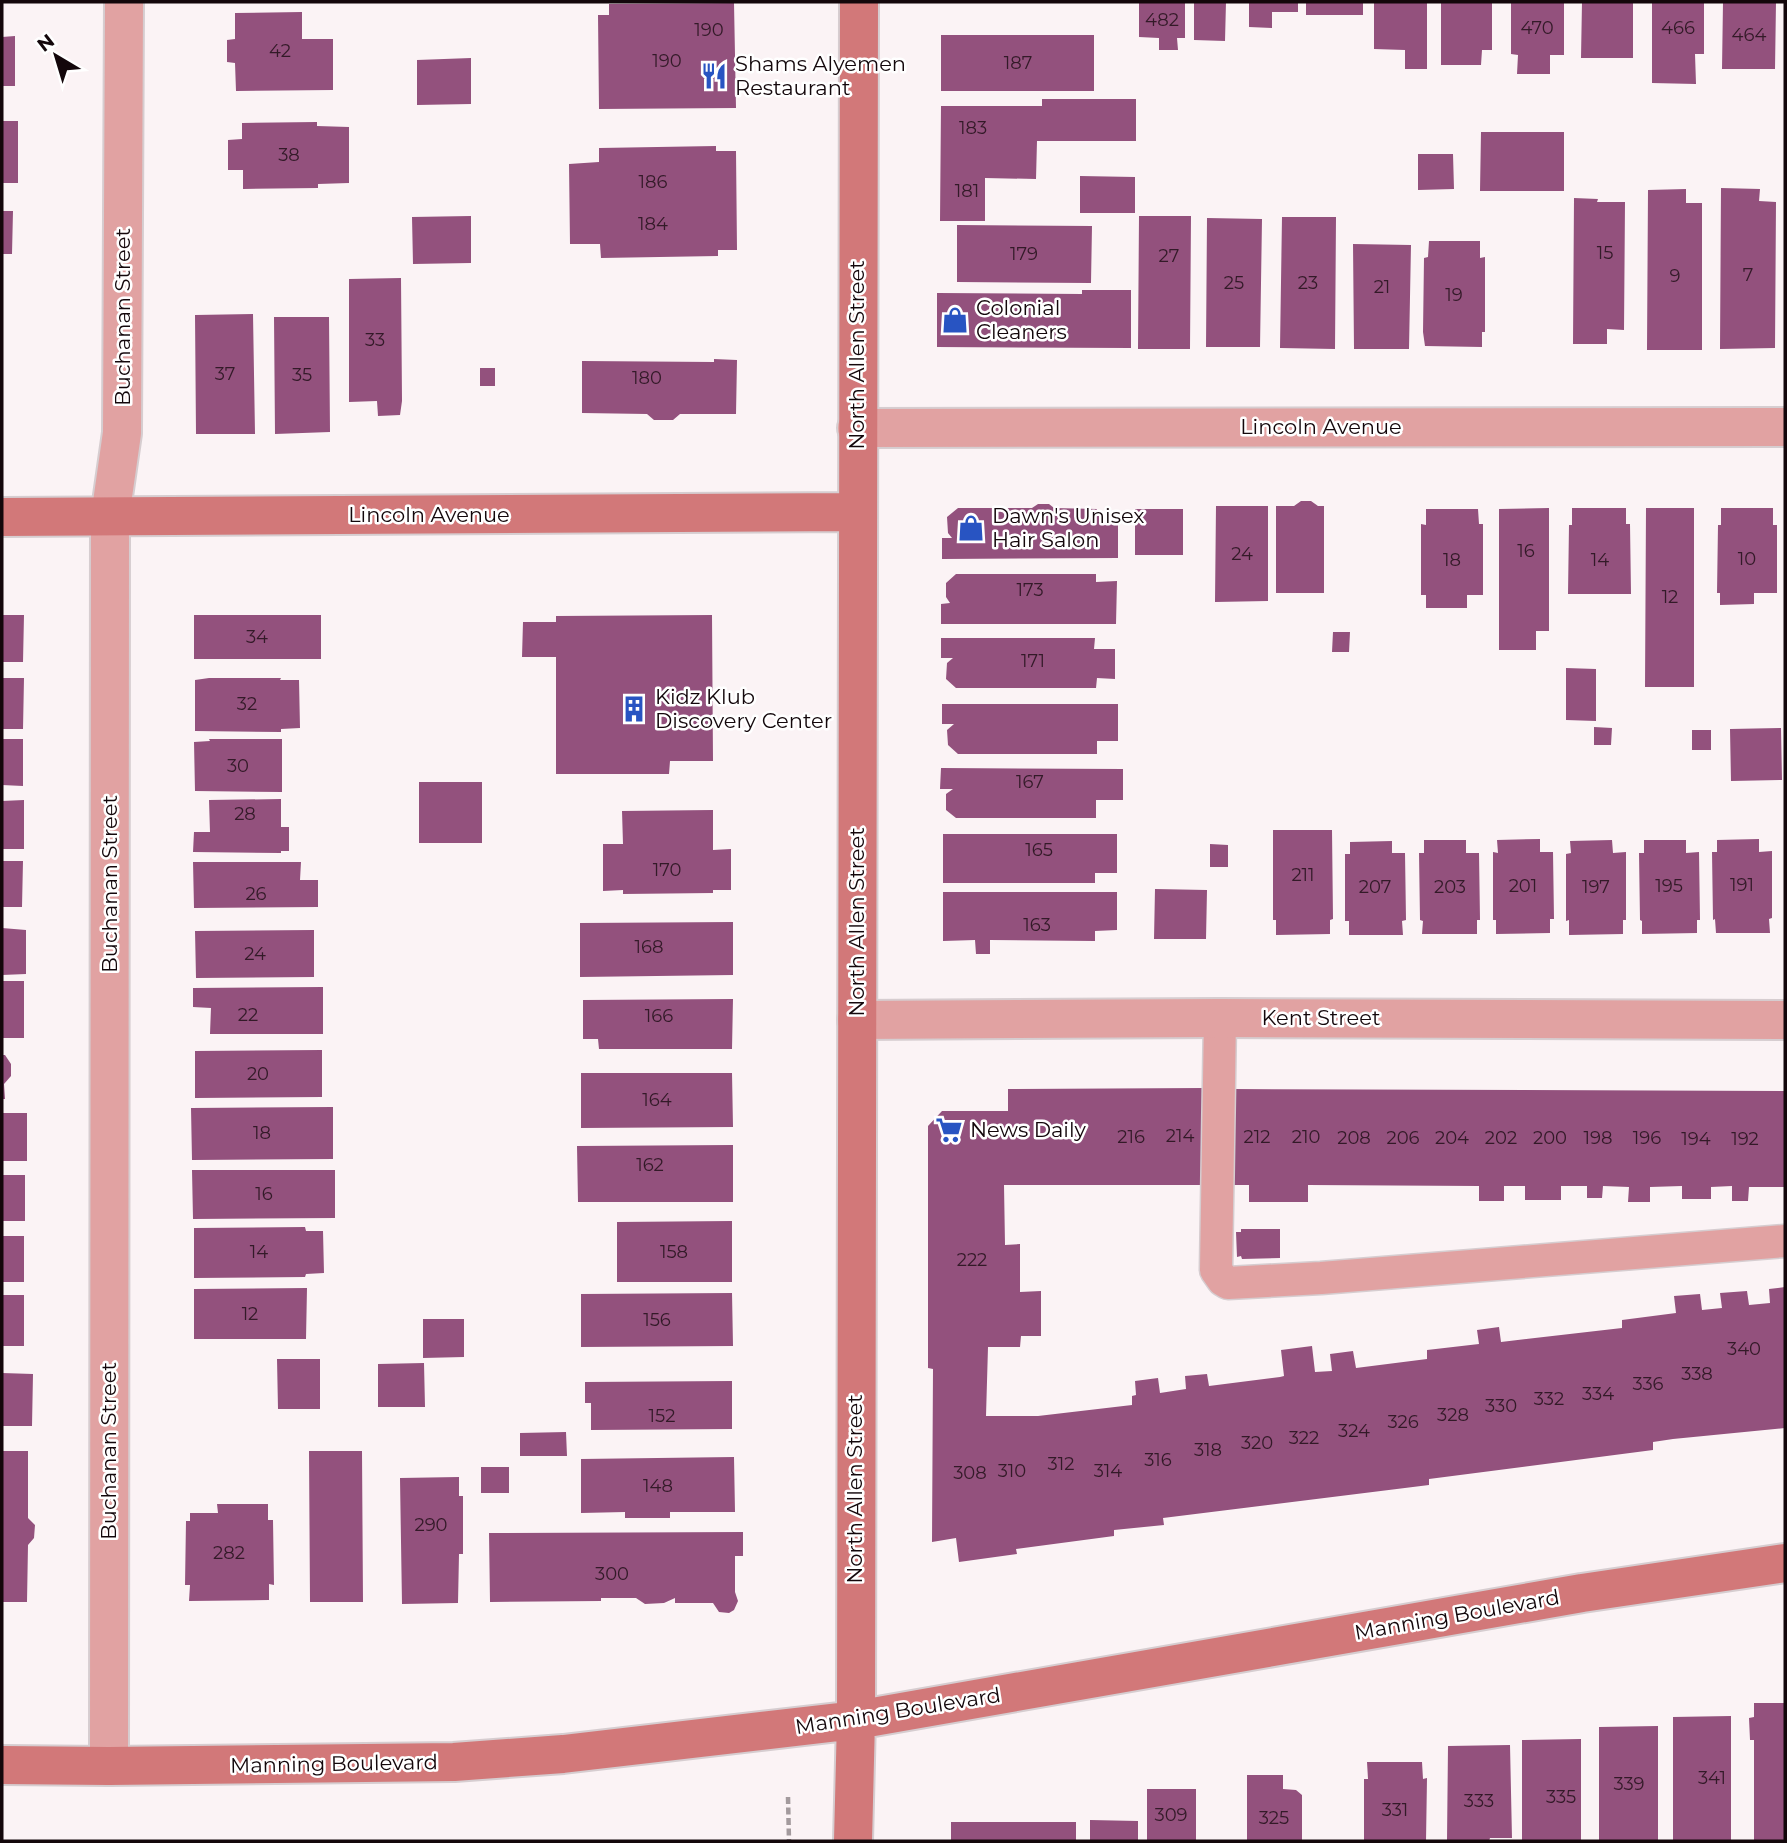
<svg xmlns="http://www.w3.org/2000/svg" width="1787" height="1843" viewBox="0 0 1787 1843" font-family="Montserrat,sans-serif">
<style>
.building{fill:#93517d}
.lines{fill:none;stroke-linecap:round;stroke-linejoin:round}
.lane-casing{stroke:#d6cdd0;stroke-width:35}
.street-casing{stroke:#d6cdd0;stroke-width:42}
.secondary-casing{stroke:#d6cdd0;stroke-width:42}
.path{stroke:#a39a9d;stroke-width:4.5;stroke-dasharray:7 3.5;stroke-linecap:butt}
.lane{stroke:#e1a2a2;stroke-width:32}
.street{stroke:#e1a2a2;stroke-width:38}
.secondary{stroke:#d27879;stroke-width:38}
.labels{text-anchor:middle;stroke-width:5;stroke-linejoin:round;paint-order:stroke}
.number-label{font-size:18px;fill:#331a28}
.poi-label{font-size:21px;fill:#13070b;stroke:#fff;text-anchor:start}
.street-label{font-size:21px;fill:#13070b;stroke:#fff}
</style>
<rect width="100%" height="100%" fill="#fbf3f5"/>
<path class="building" d="M1139 2H1185V38H1177L1178 50H1159V38L1139 37Z
M1194 2H1226L1225 41 1194 40Z
M1249 2H1298V12H1272V28L1249 27Z
M1306 2H1363V15H1306Z
M1374 2H1427V69H1405V50L1374 49Z
M1441 2H1492V50H1482L1481 65H1441Z
M1511 2H1564V55H1550V74H1517L1518 55 1511 54Z
M1582 2H1633V58H1581Z
M1652 2H1704V54H1695L1696 84 1652 83Z
M1723 2H1776L1775 69H1722Z
M734 3 736 108 599 109 598 15H609V4Z
M302 12V39H333V90L236 91 235 63 227 62V40L235 39V13Z
M941 35H1094V91H941Z
M15 36V86H2V37Z
M471 58V104L417 105V60Z
M1042 99H1136V141H1037L1036 179 985 178V221H940L941 106H1042Z
M2 121H18V183H2Z
M317 122V126L349 127V183L318 184V188L243 189V170H228V140L242 139V123Z
M1481 132H1564V191H1480Z
M716 146V151H736L737 250H718V256L601 258 600 244H570L569 164 599 162V148Z
M1418 154H1453L1454 189 1418 190Z
M1080 176 1135 177V213H1080Z
M1721 188 1760 189 1759 201 1776 202 1775 348 1720 349Z
M1686 189V203H1702V350H1647L1648 190Z
M1574 198 1598 199 1597 202H1625L1624 330 1607 329V344H1573Z
M2 211H13L12 254H2Z
M471 216V263L413 264 412 217Z
M1139 216H1191L1190 349H1138Z
M1282 217H1336L1335 349 1280 348Z
M1207 218 1262 219 1260 347H1206Z
M957 225 1092 226 1091 283 957 282Z
M1429 241H1480V258L1485 257V332H1482V347L1425 346 1423 332 1424 258 1428 257Z
M1353 244 1411 245 1409 349H1354Z
M401 278 402 401 400 415 378 416 377 401 349 402V279Z
M1082 290H1131V348L937 347V293L1082 294Z
M253 314 255 434H196L195 315Z
M274 317H329L330 432 275 434Z
M714 359 737 360 736 414H680L673 420H654L647 414 582 413V361L714 362Z
M480 368H495V386H480Z
M1301 501H1311L1318 506H1324V593H1276V506H1294Z
M1038 504H1049L1054 508 1097 509V516H1118V558L942 559V538H952L948 533 947 517 958 508H1032Z
M1216 506H1268V601L1215 602Z
M1549 508V631H1536V650H1499V509Z
M1572 508H1626V524H1630L1631 594H1568L1569 525H1572Z
M1646 508H1694V687H1645Z
M1721 508H1773V525H1777V593H1754V604L1720 605V593H1717L1718 525H1721Z
M1135 509H1183V555H1135Z
M1426 509H1478L1479 524H1483V595H1467V608H1426V595H1421V524L1426 525Z
M956 574H1096V582L1117 581 1116 624H941V604L950 603 946 597V583Z
M2 615H24L23 662H2Z
M194 615H321V659H194Z
M712 615 713 761H670L669 774H556V657H522L523 622H556V616Z
M1333 632H1350L1349 652H1332Z
M941 638H1095L1094 649H1115V679L1097 678 1096 688H956L946 679 947 663 953 658H941Z
M1566 668 1596 669V721L1566 720Z
M2 678H24L23 729H2Z
M209 678H281L280 680H299L300 728 281 729V732L195 731V680Z
M942 704H1118V741H1097V754H958L948 745 947 730 954 724H942Z
M1594 727 1612 728 1611 745H1594Z
M1781 728 1782 780 1731 781 1730 729Z
M1692 730H1711V750H1692Z
M2 739H23V786L2 785Z
M209 739H282V792L195 791 194 742 210 741Z
M941 768 1123 769V800H1096V818H956L946 810V794L953 789H940Z
M419 782H482V843H419Z
M281 799V827H289V851H281V853L193 852 194 832H210L209 800Z
M24 800V849H2V801Z
M713 810V850L731 849V890H713V893L623 894V890L603 891V844H623L622 811Z
M1273 830H1332L1333 919 1330 920V934L1276 935V920H1273Z
M943 834H1117V873H1095V883H943Z
M1540 839V852H1553L1554 919H1550V933L1496 934V920H1493V852L1498 853 1497 840Z
M1759 839V852L1772 851V918L1769 919 1770 933H1716L1715 919 1713 920 1712 852H1717V840Z
M1424 840H1466V853H1479L1480 920H1477V934H1422L1423 921 1420 920 1419 853H1424Z
M1612 840 1613 853 1626 852V920H1623V934L1569 935V920L1566 921V854L1571 853 1570 841Z
M1644 840H1686V853L1699 852 1700 920H1697V933L1642 934V921L1640 920 1639 853H1644Z
M1392 841V853H1405L1406 920 1402 921 1403 935H1349V921H1345V854H1350V842Z
M1210 844 1228 845V867H1210Z
M2 861H23L22 907H2Z
M193 862H301L300 880H318V907L194 908Z
M1155 889 1207 890 1206 939H1154Z
M943 892H1117V930L1095 931V941L990 940V954H976L975 940 943 941Z
M733 922V975L580 977V923Z
M2 928 26 930V974L2 975Z
M314 930V977L196 978 195 931Z
M2 981H24V1038H2Z
M323 987V1034H210L211 1008 193 1007V988Z
M733 999 732 1049H599L598 1039H583V1000Z
M322 1050V1097L195 1098V1051Z
M2 1055H5L11 1064V1076L4 1084 5 1099H2Z
M581 1073H732L733 1127 581 1128Z
M1204 1088 1205 1185H1004L1005 1245 1020 1244V1292L1041 1291V1336H1021L1020 1347H988L986 1416H1038L1132 1405V1396L1136 1395 1135 1381 1158 1378 1160 1393 1186 1389 1185 1376 1207 1374 1209 1386 1280 1377 1284 1376 1281 1350 1312 1346 1315 1372 1332 1371 1330 1354 1353 1351 1356 1368 1427 1359V1350L1479 1344 1477 1330 1499 1327 1501 1342 1622 1328V1320L1676 1313 1674 1296 1700 1294 1702 1310 1722 1308 1720 1293 1747 1291 1749 1305 1770 1303 1769 1289 1785 1287V1428L1673 1439 1653 1442V1450L1429 1479V1485L1163 1518 1164 1525 1114 1530V1536L1016 1549 1017 1554 959 1562 956 1538 932 1542 933 1369 928 1368V1126L942 1111H1008V1089Z
M1233 1089 1785 1091V1187H1749L1748 1201H1732V1186L1711 1187V1199H1682V1186L1650 1187V1202H1628L1629 1187 1603 1186 1602 1198H1587V1186H1561V1200H1525V1186H1504V1201H1479V1186L1308 1185V1202H1249V1185H1232Z
M333 1107V1159L192 1160 191 1108Z
M2 1113H27V1161H2Z
M733 1145V1202H578L577 1146Z
M192 1170H335V1218L193 1219Z
M2 1175H25V1221H2Z
M732 1221V1282H617V1222Z
M305 1227 306 1231H323L324 1273 306 1274 305 1277 194 1278V1228Z
M1241 1229H1280V1258L1242 1259 1241 1256 1237 1257 1236 1232H1241Z
M2 1236H24V1282H2Z
M307 1288 306 1339H194V1289Z
M732 1293 733 1346 581 1347V1294Z
M2 1295H24V1346H2Z
M423 1319H464V1357L423 1358Z
M277 1359H320V1409H278Z
M424 1363 425 1407H378V1364Z
M2 1373 33 1374 32 1426H2Z
M732 1381V1429L591 1430V1403H585V1382Z
M566 1432 567 1456H520V1433Z
M2 1451H28V1518L35 1525 34 1538 28 1545 27 1602H2Z
M309 1451H362L363 1602H310Z
M734 1457 735 1512H670V1518H625V1512L581 1513V1459Z
M481 1467H509V1493H481Z
M459 1477V1496H463V1554H459L458 1603 402 1604 400 1478Z
M217 1504H268V1520H273L274 1585 269 1584V1600L189 1601 190 1585H185L186 1521H190V1513H218Z
M743 1532V1556H735V1592L738 1601 734 1610 729 1613 719 1612 713 1603H675V1598L664 1603 645 1604 636 1598H601V1601L490 1602 489 1533Z
M1754 1703H1785V1841H1754V1740H1750L1749 1718 1754 1717Z
M1731 1716V1841H1673V1717Z
M1658 1726V1841H1599V1727Z
M1581 1739V1841H1522V1740Z
M1510 1745 1512 1838H1490L1489 1841H1447L1448 1746Z
M1367 1762H1422L1423 1779 1427 1778 1426 1841H1364V1779H1368Z
M1247 1775H1283V1789L1296 1790 1302 1795V1841H1247Z
M1147 1789H1196V1841H1147Z
M1090 1820 1138 1821V1841H1090Z
M951 1822H1076V1841H951Z"/>
<g class="lines">
<g class="lane-casing">
<path id="lane" d="M1220 1018 1216 1270 1223 1280 1228 1283 1321 1278 1785 1241"/>
</g>
<g class="street-casing">
<path id="street" d="M857 428 1785 427
M857 1020 1220 1018 1785 1020
M109 1766 110 517 122 433 124 2"/>
</g>
<g class="secondary-casing">
<path id="secondary" d="M2 517 857 512
M2 1765 109 1766 454 1762 563 1754 856 1720 1582 1593 1785 1563
M853 1841 856 1720 859 2"/>
</g>
<path class="path" d="M788 1797 789 1841"/>
<use href="#lane" class="lane"/>
<use href="#street" class="street"/>
<use href="#secondary" class="secondary"/>
</g>
<defs>
<g id="restaurant-bare" transform="scale(2.1)"><path d="M-5-6h1v4h1v-4h1v4h1v-4h1v5L-1.5 .5V6h-2V.5L-5-1ZM5-6V6H3V1.5H1.5Q1.5-4 5-6Z" fill="#2854c2" stroke="#fff" stroke-width="2.5" paint-order="stroke"/></g>
<g id="shop-bare" transform="scale(2.1)"><path d="M-5-2.5h2.3a2.7 3.5 0 0 1 5.4 0H5L5.5 6h-11ZM-1.5-2.5h3a1.5 2.3 0 0 0-3 0Z" fill="#2854c2" stroke="#fff" stroke-width="2.5" paint-order="stroke"/></g>
<g id="building-bare" transform="scale(2.1)"><path d="M-4-6H4V6H1V3H-1V6H-4ZM-2.5-4.3h1.7v1.8h-1.7ZM.8-4.3h1.7v1.8H.8ZM-2.5-1h1.7V.8h-1.7ZM.8-1h1.7V.8H.8Z" fill="#2854c2" stroke="#fff" stroke-width="2.5" paint-order="stroke"/></g>
<g id="supermarket-bare" transform="scale(2.1)"><path d="M-6-5.5h2.5l.6 2H6L4.5 2H-2.5L-4.4-4H-6ZM-1.5 3.2a1.3 1.3 0 1 0 .1 0ZM3 3.2a1.3 1.3 0 1 0 .1 0Z" fill="#2854c2" stroke="#fff" stroke-width="2.5" paint-order="stroke"/></g>
</defs>
<g fill-rule="evenodd">
<use href="#restaurant-bare" x="714" y="76"/>
<use href="#shop-bare" x="955" y="320"/>
<use href="#shop-bare" x="971" y="528"/>
<use href="#building-bare" x="634" y="709"/>
<use href="#supermarket-bare" x="949" y="1130"/>
</g>
<g class="labels">
<g class="number-label">
<text x="1162" y="26">482</text>
<text x="1537" y="34">470</text>
<text x="1678" y="34">466</text>
<text x="709" y="36">190</text>
<text x="1749" y="41">464</text>
<text x="280" y="57">42</text>
<text x="667" y="67">190</text>
<text x="1018" y="69">187</text>
<text x="973" y="134">183</text>
<text x="289" y="161">38</text>
<text x="653" y="188">186</text>
<text x="967" y="197">181</text>
<text x="653" y="230">184</text>
<text x="1605" y="259">15</text>
<text x="1024" y="260">179</text>
<text x="1169" y="262">27</text>
<text x="1748" y="281">7</text>
<text x="1675" y="282">9</text>
<text x="1234" y="289">25</text>
<text x="1308" y="289">23</text>
<text x="1382" y="293">21</text>
<text x="1454" y="301">19</text>
<text x="375" y="346">33</text>
<text x="225" y="380">37</text>
<text x="302" y="381">35</text>
<text x="647" y="384">180</text>
<text x="1526" y="557">16</text>
<text x="1242" y="560">24</text>
<text x="1747" y="565">10</text>
<text x="1452" y="566">18</text>
<text x="1600" y="566">14</text>
<text x="1030" y="596">173</text>
<text x="1670" y="603">12</text>
<text x="257" y="643">34</text>
<text x="1033" y="667">171</text>
<text x="247" y="710">32</text>
<text x="238" y="772">30</text>
<text x="1030" y="788">167</text>
<text x="245" y="820">28</text>
<text x="1039" y="856">165</text>
<text x="667" y="876">170</text>
<text x="1303" y="881">211</text>
<text x="1742" y="891">191</text>
<text x="1523" y="892">201</text>
<text x="1669" y="892">195</text>
<text x="1375" y="893">207</text>
<text x="1450" y="893">203</text>
<text x="1596" y="893">197</text>
<text x="256" y="900">26</text>
<text x="1037" y="931">163</text>
<text x="649" y="953">168</text>
<text x="255" y="960">24</text>
<text x="248" y="1021">22</text>
<text x="659" y="1022">166</text>
<text x="258" y="1080">20</text>
<text x="657" y="1106">164</text>
<text x="262" y="1139">18</text>
<text x="1180" y="1142">214</text>
<text x="1131" y="1143">216</text>
<text x="1257" y="1143">212</text>
<text x="1306" y="1143">210</text>
<text x="1354" y="1144">208</text>
<text x="1403" y="1144">206</text>
<text x="1452" y="1144">204</text>
<text x="1501" y="1144">202</text>
<text x="1550" y="1144">200</text>
<text x="1598" y="1144">198</text>
<text x="1647" y="1144">196</text>
<text x="1696" y="1145">194</text>
<text x="1745" y="1145">192</text>
<text x="650" y="1171">162</text>
<text x="264" y="1200">16</text>
<text x="259" y="1258">14</text>
<text x="674" y="1258">158</text>
<text x="972" y="1266">222</text>
<text x="250" y="1320">12</text>
<text x="657" y="1326">156</text>
<text x="1744" y="1355">340</text>
<text x="1697" y="1380">338</text>
<text x="1648" y="1390">336</text>
<text x="1598" y="1400">334</text>
<text x="1549" y="1405">332</text>
<text x="1501" y="1412">330</text>
<text x="1453" y="1421">328</text>
<text x="662" y="1422">152</text>
<text x="1403" y="1428">326</text>
<text x="1354" y="1437">324</text>
<text x="1304" y="1444">322</text>
<text x="1257" y="1449">320</text>
<text x="1208" y="1456">318</text>
<text x="1158" y="1466">316</text>
<text x="1061" y="1470">312</text>
<text x="1012" y="1477">310</text>
<text x="1108" y="1477">314</text>
<text x="970" y="1479">308</text>
<text x="658" y="1492">148</text>
<text x="431" y="1531">290</text>
<text x="229" y="1559">282</text>
<text x="612" y="1580">300</text>
<text x="1712" y="1784">341</text>
<text x="1629" y="1790">339</text>
<text x="1561" y="1803">335</text>
<text x="1479" y="1807">333</text>
<text x="1395" y="1816">331</text>
<text x="1171" y="1821">309</text>
<text x="1274" y="1824">325</text>
</g>
<g class="poi-label">
<text x="735" y="71">Shams Alyemen<tspan x="735" dy="24">Restaurant</tspan></text>
<text x="976" y="315">Colonial<tspan x="976" dy="24">Cleaners</tspan></text>
<text x="992" y="523">Dawn's Unisex<tspan x="992" dy="24">Hair Salon</tspan></text>
<text x="655" y="704">Kidz Klub<tspan x="655" dy="24">Discovery Center</tspan></text>
<text x="970" y="1137">News Daily</text>
</g>
<g class="street-label">
<text transform="translate(123 317) rotate(-90)" y="7">Buchanan Street</text>
<text transform="translate(857 355) rotate(-90)" y="7">North Allen Street</text>
<text x="1321" y="434">Lincoln Avenue</text>
<text x="429" y="522">Lincoln Avenue</text>
<text transform="translate(110 884) rotate(-90)" y="7">Buchanan Street</text>
<text transform="translate(857 922) rotate(-90)" y="7">North Allen Street</text>
<text x="1321" y="1025">Kent Street</text>
<text transform="translate(109 1451) rotate(-90)" y="7">Buchanan Street</text>
<text transform="translate(855 1489) rotate(-90)" y="7">North Allen Street</text>
<text transform="translate(1457 1615) rotate(-10)" y="7">Manning Boulevard</text>
<text transform="translate(898 1711) rotate(-9)" y="7">Manning Boulevard</text>
<text transform="translate(334 1764) rotate(-1)" y="7">Manning Boulevard</text>
</g>
</g>
<rect width="1787" height="1843" fill="none" stroke="#13070b" stroke-width="7"/>
<g transform="translate(56 56) rotate(322)" stroke="#ffffff" stroke-width="5" paint-order="stroke">
<path d="M0-5L12 26L0 18L-12 26Z" fill="#13070b"/>
<text y="-10" font-size="19" font-weight="bold" text-anchor="middle" fill="#13070b">N</text>
</g>
</svg>
